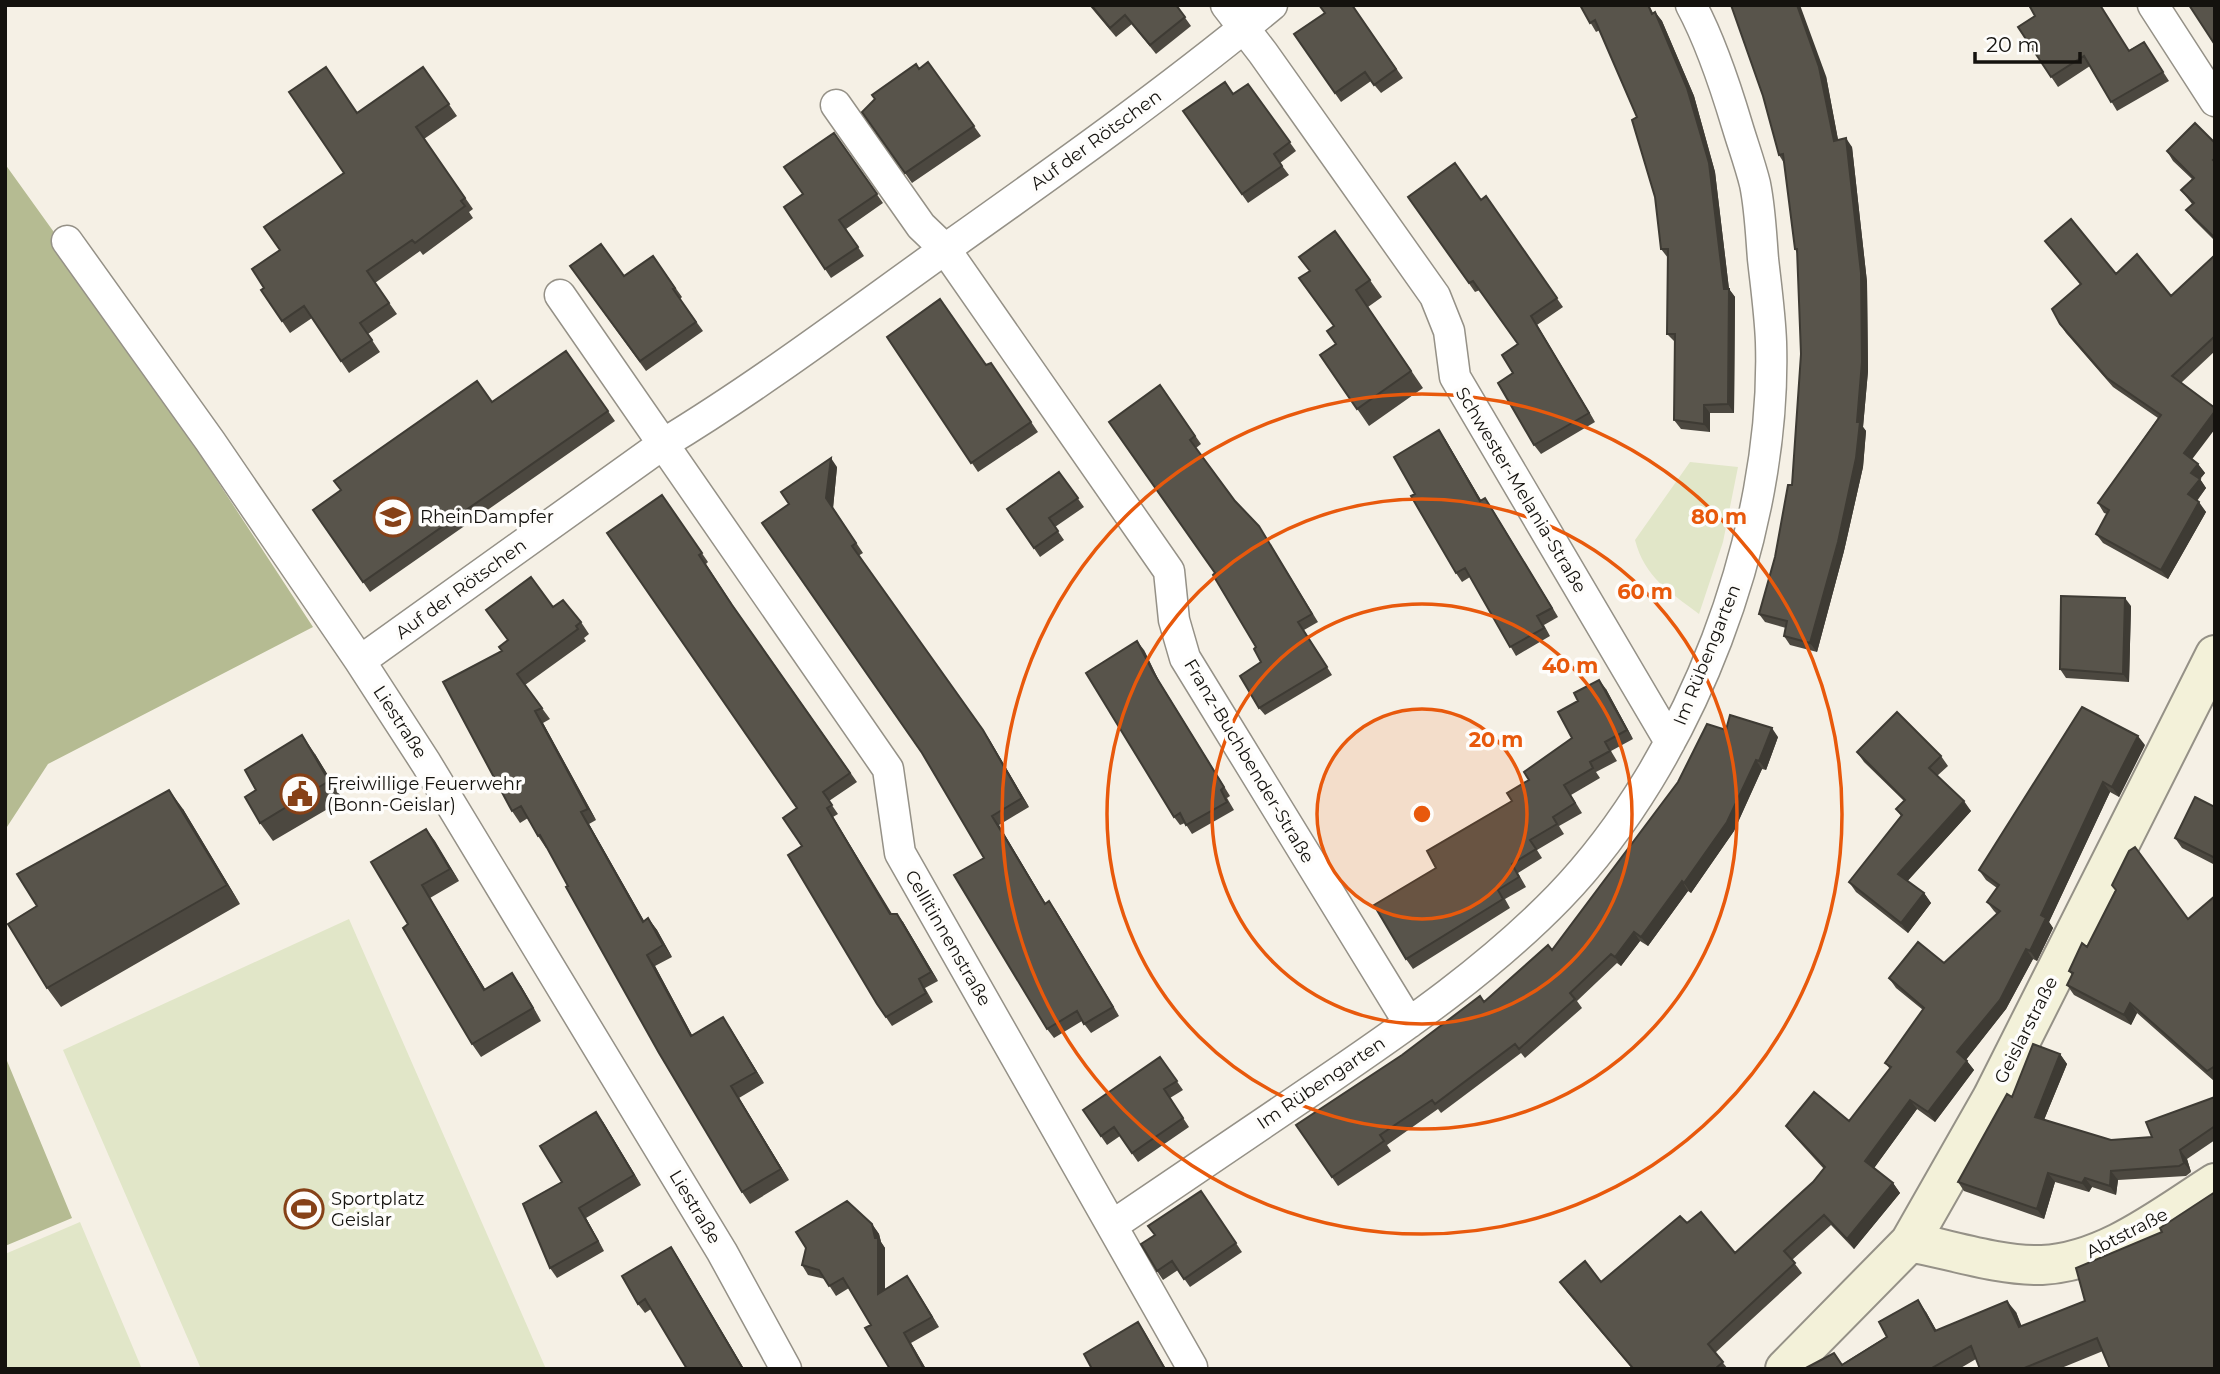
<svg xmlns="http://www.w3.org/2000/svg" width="2220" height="1374" viewBox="0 0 2220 1374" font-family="Montserrat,sans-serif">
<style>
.green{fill:#e1e6c8}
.forest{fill:#b5bb92}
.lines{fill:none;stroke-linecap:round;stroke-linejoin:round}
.street-casing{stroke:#959187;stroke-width:33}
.secondary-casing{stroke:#959187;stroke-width:42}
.street{stroke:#fff;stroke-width:30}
.secondary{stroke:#f3f1d9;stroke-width:38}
.wall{fill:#4c4840}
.shaded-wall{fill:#3e3b34}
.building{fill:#58544b;stroke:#3e3b34;stroke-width:2}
.ring{fill:none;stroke:#e8590c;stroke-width:3.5}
.labels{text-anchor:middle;stroke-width:7;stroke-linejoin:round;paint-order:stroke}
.street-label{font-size:18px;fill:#14120e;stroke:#fefdfb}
.poi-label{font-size:18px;fill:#14120e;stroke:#fefdfb;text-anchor:start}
.centre{fill:#e8590c;stroke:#fefdfb;stroke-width:3.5}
.ring-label{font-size:21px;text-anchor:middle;font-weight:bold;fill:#e8590c;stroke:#fefdfb;stroke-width:7;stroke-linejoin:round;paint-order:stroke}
</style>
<rect width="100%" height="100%" fill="#f5f0e5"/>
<path class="green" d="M1690 462 1738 467 1723 542 1699 614C1669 591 1645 578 1635 540Z
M349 919 546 1369H201L63 1050Z
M80 1222 142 1369H5V1254Z"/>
<path class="forest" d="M5 164 61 242 313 627 48 764 5 830Z
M5 1056 72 1218 5 1246Z"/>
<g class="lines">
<g class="street-casing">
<path id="street" d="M1226 5 1263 53 1435 296 1449 331 1455 377 1670 742
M2153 5 2215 101
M836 105 921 226 945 249 1169 571 1174 620 1185 658 1409 1023
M67 241 210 441 360 661 426 763 722 1252 786 1369
M560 295 888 769 900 853 1192 1367
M360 661 663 444C762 384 854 314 948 247 1058 169 1168 91 1272 5
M1113 1225C1185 1177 1256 1128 1327 1080 1409 1024 1490 968 1559 897 1691 760 1777 533 1771 342 1770 315 1766 286 1763 259 1761 234 1760 208 1755 184 1750 164 1743 145 1737 125 1725 85 1711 42 1691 5"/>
</g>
<g class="secondary-casing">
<path id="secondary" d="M1910 1242C1952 1250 1999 1266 2042 1265 2106 1262 2163 1216 2215 1183
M1785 1369 1910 1242 1992 1098 2215 655"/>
</g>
<use href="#street" class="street"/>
<use href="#secondary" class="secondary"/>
</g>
<path class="wall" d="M1089 5H1176L1191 26 1156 54 1132 24 1116 37Z
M1352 5 1403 78 1381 93 1371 81 1341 102 1294 34Z
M1580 5H1649L1653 13 1655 12 1662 21 1694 96 1715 172 1729 289 1735 297 1734 413H1710V432L1681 429 1674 420 1675 342 1667 334 1668 258 1661 249 1655 197 1637 117 1600 30 1596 32Z
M2035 16 2129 50 2144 42 2169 81 2117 111 2090 66 2058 87 2018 27Z
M928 62 981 136 912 183 862 112Z
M423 67 457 116 424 139 473 209 469 212 473 218 423 255 420 251 375 283 397 314 368 334 380 352 349 373 312 318 290 333 261 290 264 288 280 250 344 173 358 113Z
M1826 76 1838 140 1852 147 1867 282 1868 371 1863 427 1866 431 1863 467 1844 551 1817 652 1790 645 1784 636 1786 628 1765 622 1759 614 1775 557 1792 485 1801 354 1797 253 1795 249 1784 163 1779 155 1763 96Z
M1248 84 1296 151 1280 163 1289 175 1248 203 1183 111 1233 94Z
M834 133 883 203 846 229 864 256 831 278 825 269 803 194Z
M2215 143V241L2193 219 2186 210 2192 204 2181 190 2192 179 2173 161 2167 151Z
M1486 196 1563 307 1537 325 1595 422 1541 454 1534 445 1513 373 1518 344 1480 290 1475 292 1408 197 1481 200Z
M1335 231 1382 297 1368 307 1423 388 1369 426 1320 355 1336 344 1334 326 1309 271Z
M2045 241 2116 274 2171 296 2215 255V351L2181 383 2192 459 2198 464 2205 473 2200 479 2206 488 2197 501 2206 512 2168 579 2103 543 2096 534 2107 514 2104 513 2098 503 2158 418 2113 387 2066 333 2060 324 2081 285Z
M653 256 682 297 680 299 703 331 646 371 570 266 624 276Z
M887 337 986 365 991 363 1038 432 978 472Z
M566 351 615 421 370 592 313 510 492 402Z
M1160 385 1201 444 1196 448 1235 501 1264 534 1318 622 1304 630 1332 675 1265 715 1259 708 1261 662Z
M1445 439 1481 500 1491 507 1558 617 1544 625 1550 636 1516 656 1470 577 1462 582 1456 573 1415 494Z
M837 467 833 508 863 553 858 556 989 739 1029 807 999 825 1046 904 1056 911 1119 1016 1091 1033 1082 1021 1054 1038 1047 1029 984 858 789 504Z
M1059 472 1084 507 1055 527 1064 540 1040 557 1007 509Z
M662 495 708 562 706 564 738 613 857 782 829 801 838 814 833 817 891 914 903 922 938 981 925 988 933 1002 892 1026 877 1004 802 846 797 808Z
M2131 606 2129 682 2066 678 2060 669Z
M581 622 589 634 584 638 586 641 525 685 550 719 543 723 596 820 589 824 644 921 648 918 657 930 672 957 655 966 692 1035 723 1017 764 1083 739 1098 789 1180 750 1204 742 1192 547 847 546 848 538 836 528 818 520 823 512 811 502 651Z
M1144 650 1159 681 1230 796 1227 798 1234 810 1192 834 1185 823 1180 825 1174 817Z
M1606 689 1633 739 1611 751 1617 761 1596 772 1600 778 1571 795 1582 813 1559 826 1564 834 1537 850 1542 858 1518 873 1526 887 1505 899 1510 908 1413 969 1406 959 1436 868 1512 801 1529 780 1572 738 1578 701Z
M1726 730 1778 737 1766 770 1762 769 1734 831 1691 893 1688 891 1648 946 1640 941 1621 966 1617 963 1577 1001 1582 1008 1525 1058 1521 1053 1441 1113 1438 1109 1387 1145 1391 1151 1338 1186 1296 1125 1484 1002 1552 950Z
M2145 745 2119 797 2110 792 2049 922 2053 928 2037 961 2033 959 2006 1009 1966 1060 1974 1070 1935 1122 1917 1109 1874 1168 1893 1183 1900 1193 1854 1249 1831 1225 1792 1260 1802 1273 1715 1353 1728 1369H1629L1631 1367 1567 1292 1560 1282H1601L1687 1223 1735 1253 1813 1182 1824 1169 1793 1135 1786 1126 1849 1121 1890 1069 1885 1063 1923 1010 1896 988 1889 978 1944 963 1997 914 1994 911 1987 902 1997 888 1986 880 1979 870Z
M1857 752 1941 756 1948 766 1937 776 1971 811 1907 881 1924 893 1931 903 1908 933 1856 892 1849 882 1901 816 1896 809 1904 801 1864 762Z
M315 754 343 800 273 841 260 823Z
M2215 807V865L2182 848 2175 838Z
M183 809 240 904 61 1007 47 988 37 906Z
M426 829 459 881 430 898 485 989 512 973 521 986 541 1021 481 1057 472 1044 408 924Z
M2215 896V1080L2214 1081 2137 1013 2131 1025 2074 995 2067 985 2072 975 2069 971 2087 947 2188 919Z
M2060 1054 2067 1064 2044 1120 2111 1140 2152 1137 2215 1097V1140L2187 1159 2191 1172 2186 1176 2118 1180 2116 1195 2092 1187 2089 1192 2055 1182 2044 1219 1964 1191 1958 1182 2012 1097Z
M1160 1057 1183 1090 1170 1098 1189 1127 1138 1162 1120 1136 1107 1145 1083 1110Z
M603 1122 641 1185 586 1218 604 1251 557 1278 550 1268 562 1182Z
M1201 1191 1242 1252 1190 1287 1178 1270 1163 1280 1157 1271 1155 1235Z
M2215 1192 2103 1351 2059 1369H1980L1976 1359 1959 1369H1804L1834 1353 1842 1364 1926 1312 1936 1330 2016 1312 2021 1326 2085 1301 2162 1232Z
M872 1224 879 1234 881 1242 885 1248V1289L907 1276 939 1327 911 1343 926 1369H890L871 1325 849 1288 836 1296 825 1279 808 1275 802 1265Z
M671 1247 677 1256 744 1369H687L651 1309 645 1313 638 1304Z"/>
<path class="shaded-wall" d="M1797 5H1800L1826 76 1840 150 1834 141Z
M1655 12 1662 21 1694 96 1715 172 1729 289 1735 297 1734 413 1728 404 1724 289Z
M1846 138 1852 147 1867 282 1868 371 1863 427 1866 431 1863 467 1844 551 1817 652 1810 643Z
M1531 316 1537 325 1595 422 1589 413Z
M1704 405 1710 413V432L1704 424Z
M2215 411V429L2190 462 2184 453Z
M1439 430 1445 439 1486 509 1480 501Z
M831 458 837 467 833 508 863 553 826 498Z
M2198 464 2205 473 2200 479 2206 488 2194 504 2188 494 2191 473Z
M1485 498 1491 507 1558 617 1552 608Z
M2199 502 2206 512 2168 579 2161 570Z
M2125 598 2131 606 2129 682 2123 674Z
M1137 641 1144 650 1159 681 1230 796 1153 672Z
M1599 680 1606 689 1633 739 1627 730Z
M535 711 543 723 596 820 588 809Z
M1772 728 1778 737 1766 770 1759 761Z
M983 730 989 739 1029 807 1022 798Z
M302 735 315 754 343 800 329 781Z
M2138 736 2145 745 2119 797 2112 787Z
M1756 760 1762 769 1734 831 1691 893 1684 883Z
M2103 782 2110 792 2049 922 2053 928 2037 961 2030 951 2041 915Z
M169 790 183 809 240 904 227 885Z
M1964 801 1971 811 1905 884 1898 874Z
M827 808 833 817 897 922 890 914Z
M581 812 589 824 651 933 643 922Z
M992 816 999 825 1051 913 1045 904Z
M426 829 435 841 459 881 450 869Z
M1682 881 1688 891 1648 946 1641 937Z
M422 885 430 898 493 1002 484 990Z
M1924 893 1931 903 1908 933 1901 923Z
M1049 901 1056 911 1119 1016 1113 1007Z
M897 914 903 922 938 981 931 972Z
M648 918 657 930 672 957 663 945Z
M1634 932 1640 941 1621 966 1615 957Z
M2026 949 2033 959 2006 1009 1964 1062 1957 1052Z
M647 955 655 966 699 1048 691 1036Z
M512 973 521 986 541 1021 533 1008Z
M2130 1003 2137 1013 2131 1025 2124 1015Z
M723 1017 731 1029 764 1083 756 1072Z
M2060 1054 2067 1064 2041 1127 2035 1117Z
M1967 1061 1974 1070 1935 1122 1928 1112Z
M731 1086 739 1098 789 1180 781 1169Z
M1910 1100 1917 1109 1872 1171 1865 1161Z
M596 1112 603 1122 641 1185 634 1175Z
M2180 1150 2187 1159 2191 1172 2184 1163Z
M2111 1171 2118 1180 2116 1195 2110 1186Z
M2048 1173 2055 1182 2044 1219 2037 1209Z
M2085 1178 2092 1187 2089 1192 2082 1183Z
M1893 1183 1900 1193 1854 1249 1847 1239Z
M579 1208 586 1218 604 1251 598 1241Z
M872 1224 879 1234 881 1242 885 1248V1304L878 1294 875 1238Z
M671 1247 677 1256 744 1369H743Z
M907 1276 914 1286 939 1327 932 1317Z
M1918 1300 1926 1312 1943 1342 1935 1331Z
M2007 1301 2016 1312 2027 1339 2019 1327Z
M1138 1322 1144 1331 1166 1369H1165Z
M904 1333 911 1343 926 1369H924Z"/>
<path class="building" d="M1091 5H1176L1185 17 1150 45 1125 15 1110 28Z
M1319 5H1352L1396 69 1374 85 1365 72 1335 93 1294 34 1325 13Z
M1580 5H1648L1652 14 1655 12 1687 88 1709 163 1724 289H1729L1728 404 1704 405V424L1674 420 1675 334H1667L1668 249H1661L1655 197 1632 120 1637 117 1595 20 1590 23Z
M1731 5H1797L1819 67 1834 141 1846 138 1861 273 1862 362 1857 422H1860L1856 458 1838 542 1810 643 1784 636 1787 621 1759 614 1775 557 1788 485H1792L1801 354 1797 249H1795L1783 154 1779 155 1763 96Z
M2029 5H2100L2129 51 2144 42 2163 72 2111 102 2084 56 2051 77 2018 27 2035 16Z
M2189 5H2215V45Z
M928 62 974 126 905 173 862 112 875 99 872 95 916 64 919 69Z
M326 67 357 113 423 67 449 104 416 127 465 198 461 201 465 206 415 243 412 240 367 271 389 303 360 323 372 340 341 361 304 306 282 321 261 290 264 288 252 269 280 250 264 227 344 173 289 92Z
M1225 82 1233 94 1248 84 1290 142 1274 154 1282 166 1242 194 1183 111Z
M2195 123 2215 143V158L2213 160 2215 162V238L2186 210 2194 203 2181 190 2194 178 2167 151Z
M834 133 877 194 839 220 858 247 825 269 784 207 803 194 784 167Z
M1455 163 1481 200 1486 196 1557 298 1531 316 1589 413 1534 445 1498 383 1513 373 1502 355 1518 344 1473 281 1469 283 1408 197Z
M2071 219 2116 274 2137 254 2171 296 2215 255V336L2172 376 2215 408V411L2184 453 2198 464 2191 473 2200 479 2188 494 2199 502 2161 570 2096 534 2109 510 2098 503 2161 415 2107 378 2060 324 2052 309 2081 284 2045 241Z
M1335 231 1370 280 1356 290 1411 371 1357 409 1320 355 1336 344 1327 331 1334 326 1299 278 1310 271 1299 257Z
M601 244 624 276 653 256 675 288 673 289 696 322 640 361 570 266Z
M940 299 986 365 991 363 1031 422 971 463 887 337Z
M566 351 608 411 363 582 313 510 341 490 334 481 477 381 492 402Z
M1160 385 1195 436 1190 440 1235 501 1259 526 1312 614 1298 622 1327 667 1259 708 1240 676 1261 662 1254 649 1256 647 1213 575 1215 573 1109 422Z
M1439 430 1480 501 1485 498 1552 608 1537 616 1544 628 1510 647 1465 568 1456 573 1411 496 1415 494 1394 457Z
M831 458 826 498 856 543 852 546 983 730 1022 798 992 816 1045 904 1049 901 1113 1007 1084 1024 1077 1011 1047 1029 954 875 984 858 922 753 762 523 789 504 781 492Z
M1059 472 1078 498 1049 518 1058 531 1034 548 1007 509Z
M662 495 702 553 699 555 732 605 850 773 823 792 832 805 827 808 890 914H897L931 972 919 979 926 993 886 1017 877 1004 788 855 802 846 783 818 797 808 607 533Z
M531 577 553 607 563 600 581 622 576 626 578 629 517 674 542 708 535 711 588 809 581 812 643 922 648 918 663 945 647 955 691 1036 723 1017 756 1072 731 1086 781 1169 742 1192 659 1053 566 887 568 886 540 835 538 836 521 806 512 811 443 682 502 651 499 647 508 640 486 610Z
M2061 596 2125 598 2123 674 2060 669Z
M1137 641 1153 672 1224 787 1221 790 1227 802 1186 825 1180 813 1174 817 1086 673Z
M1599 680 1627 730 1605 742 1610 751 1590 762 1593 768 1564 785 1575 803 1553 817 1557 824 1530 840 1536 849 1512 864 1519 877 1498 890 1503 899 1406 959 1374 905 1436 868 1427 851 1512 801 1507 793 1529 780 1524 772 1572 738 1558 712 1578 701 1574 693Z
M2082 707 2138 736 2112 787 2103 782 2041 915 2046 918 2030 951 2026 949 2000 1000 1957 1052 1967 1061 1928 1112 1910 1100 1865 1161 1893 1183 1847 1239 1824 1215 1784 1251 1795 1263 1708 1344 1723 1362 1715 1369H1629L1632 1367 1560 1282 1585 1261 1601 1282 1680 1216 1687 1223 1701 1212 1735 1253 1813 1182 1825 1167 1786 1126 1814 1092 1849 1121 1891 1067 1885 1063 1924 1008 1889 978 1918 942 1944 963 2000 911 1987 902 1999 885 1979 870Z
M1897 712 1941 756 1929 768 1964 801 1898 874 1924 893 1901 923 1849 882 1902 815 1896 809 1905 800 1857 752Z
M1730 715 1772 728 1759 761 1756 760 1727 822 1684 883 1682 881 1641 937 1634 932 1615 957 1611 954 1570 993 1575 999 1519 1049 1515 1044 1435 1104 1432 1100 1380 1135 1384 1141 1332 1177 1296 1125 1402 1055 1480 996 1484 1002 1548 945 1552 950 1678 782 1707 724 1726 730Z
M302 735 329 781 260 823 245 797 256 790 245 770Z
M169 790 227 885 47 988 8 924 37 906 17 874Z
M2195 797 2215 807V858L2175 838Z
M426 829 450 869 422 885 484 990 512 973 533 1008 472 1044 403 928 408 924 371 862Z
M2135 847 2188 919 2215 896V1066L2207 1071 2130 1003 2124 1015 2067 985 2073 973 2069 971 2082 943 2087 947 2116 890 2112 885 2129 851Z
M2033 1044 2060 1054 2035 1117 2111 1140 2152 1137 2146 1122 2215 1097V1126L2180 1150 2184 1163 2179 1166 2111 1171 2110 1186 2085 1178 2082 1183 2048 1173 2037 1209 1958 1182 2007 1094 2012 1097Z
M1160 1057 1177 1081 1164 1089 1183 1118 1132 1153 1114 1127 1101 1136 1083 1110Z
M596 1112 634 1175 579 1208 598 1241 550 1268 523 1204 562 1182 540 1146Z
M1201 1191 1236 1243 1184 1279 1172 1261 1157 1271 1141 1244 1155 1235 1148 1226Z
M2215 1192V1369H2110L2097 1338 2022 1369H1980L1971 1346 1930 1369H1804L1834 1353 1842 1365 1887 1337 1879 1322 1918 1300 1935 1331 2007 1301 2019 1327 2085 1301 2076 1268 2162 1232 2160 1228Z
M847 1201 872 1224 875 1238H878V1294L907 1276 932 1317 904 1333 924 1369H890L865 1328 871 1325 843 1278 829 1286 819 1270 802 1265 806 1248 796 1232Z
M671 1247 743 1369H687L645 1299 638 1304 622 1276Z
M1138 1322 1165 1369H1092L1084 1354Z"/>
<circle cx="1422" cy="814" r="105" fill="#e8590c" fill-opacity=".12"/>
<g class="ring">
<circle cx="1422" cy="814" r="105"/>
<circle cx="1422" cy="814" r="210"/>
<circle cx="1422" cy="814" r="315"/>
<circle cx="1422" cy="814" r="420"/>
</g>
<defs>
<g id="school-ring" transform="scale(2.0125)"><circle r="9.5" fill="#fefdfb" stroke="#864117" stroke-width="1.5"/><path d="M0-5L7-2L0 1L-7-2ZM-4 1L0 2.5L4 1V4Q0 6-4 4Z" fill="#864117"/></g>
<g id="civic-ring" transform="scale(2.0125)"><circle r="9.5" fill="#fefdfb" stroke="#864117" stroke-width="1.5"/><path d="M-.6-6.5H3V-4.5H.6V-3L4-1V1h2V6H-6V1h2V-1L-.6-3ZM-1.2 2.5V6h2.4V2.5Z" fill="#864117"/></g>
<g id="stadium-ring" transform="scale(2.0125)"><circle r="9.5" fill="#fefdfb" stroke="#864117" stroke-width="1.5"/><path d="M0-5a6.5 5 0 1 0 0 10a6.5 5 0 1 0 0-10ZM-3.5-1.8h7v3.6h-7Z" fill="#864117"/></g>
</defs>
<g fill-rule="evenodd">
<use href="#school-ring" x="393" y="517"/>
<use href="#civic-ring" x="300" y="794"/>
<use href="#stadium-ring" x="304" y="1209"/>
</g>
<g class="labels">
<g class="street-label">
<text transform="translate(1096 140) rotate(-36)" y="6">Auf der Rötschen</text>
<text transform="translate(1521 490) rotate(59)" y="6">Schwester-Melania-Straße</text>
<text transform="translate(461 589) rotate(-36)" y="6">Auf der Rötschen</text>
<text transform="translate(1707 655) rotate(-68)" y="6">Im Rübengarten</text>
<text transform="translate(400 722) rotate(57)" y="6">Liestraße</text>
<text transform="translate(1249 761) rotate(59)" y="6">Franz-Buchbender-Straße</text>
<text transform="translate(948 938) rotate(60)" y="6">Cellitinnenstraße</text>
<text transform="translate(2026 1030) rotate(-63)" y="6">Geislarstraße</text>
<text transform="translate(1321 1083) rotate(-34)" y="6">Im Rübengarten</text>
<text transform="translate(695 1207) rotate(59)" y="6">Liestraße</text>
<text transform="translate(2127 1233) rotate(-27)" y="6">Abtstraße</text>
</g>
<g class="poi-label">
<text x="420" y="523">RheinDampfer</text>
<text x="327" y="790">Freiwillige Feuerwehr<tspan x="327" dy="21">(Bonn-Geislar)</tspan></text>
<text x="331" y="1205">Sportplatz<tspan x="331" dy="21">Geislar</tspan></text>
</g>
</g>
<circle cx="1422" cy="814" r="10" class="centre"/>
<g class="ring-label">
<text x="1719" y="524">80 m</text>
<text x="1645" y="599">60 m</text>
<text x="1570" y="673">40 m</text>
<text x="1496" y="747">20 m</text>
</g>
<rect width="2220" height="1374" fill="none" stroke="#14120e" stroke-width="14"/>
<path d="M1975 52v10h105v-10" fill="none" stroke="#14120e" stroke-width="3.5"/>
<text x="1986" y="52" font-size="21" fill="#14120e" stroke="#fefdfb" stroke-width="5" paint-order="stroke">20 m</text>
</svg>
